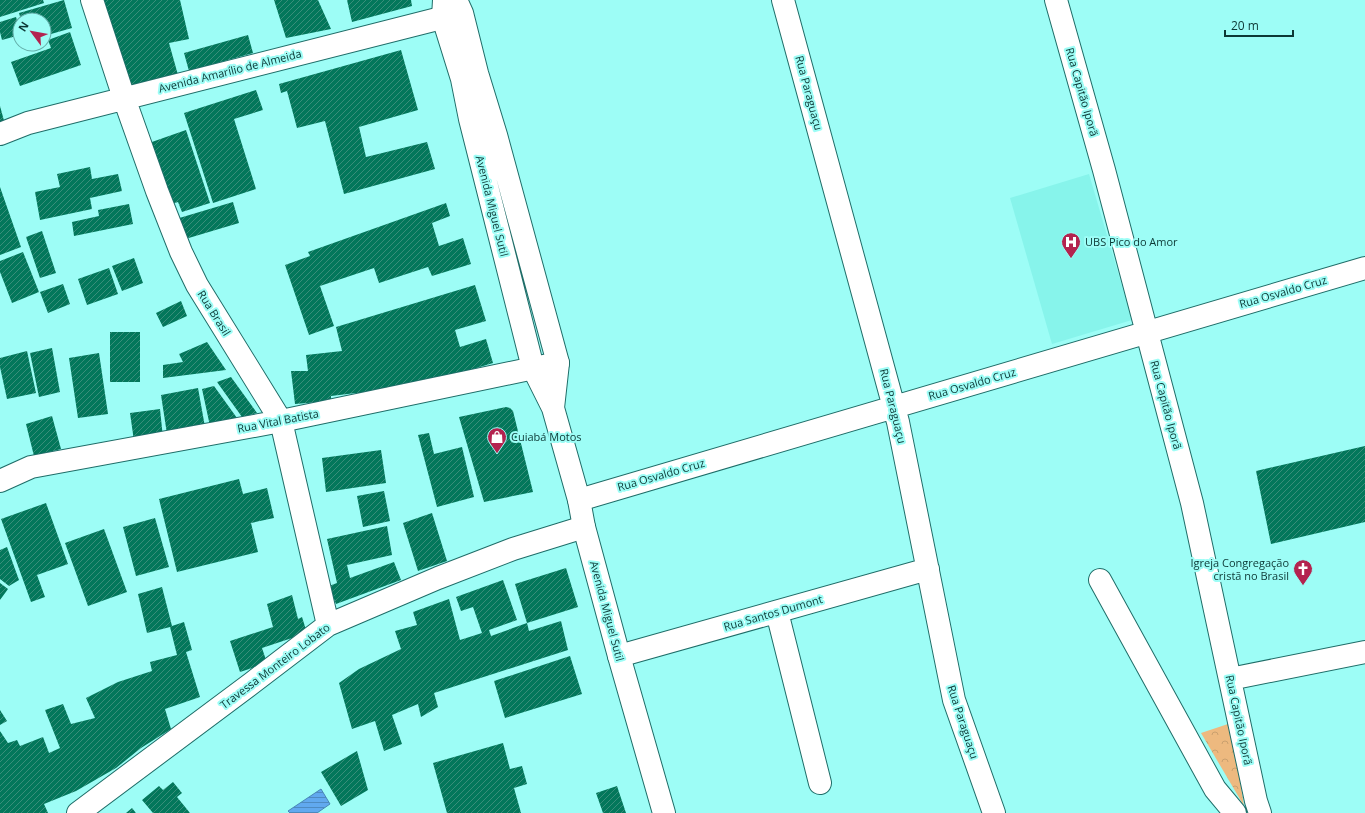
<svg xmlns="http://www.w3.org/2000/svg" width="1365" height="813" viewBox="0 0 1365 813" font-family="'Open Sans',sans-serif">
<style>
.built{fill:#87f4eb}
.forest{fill:url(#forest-crowns)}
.water{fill:url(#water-rules);stroke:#4887b7}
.building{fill:url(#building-hatch)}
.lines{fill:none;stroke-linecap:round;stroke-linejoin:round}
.minor-casing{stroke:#1f6d68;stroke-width:24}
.major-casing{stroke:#1f6d68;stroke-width:24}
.minor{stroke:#fff;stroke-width:22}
.major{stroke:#fff;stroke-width:22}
.labels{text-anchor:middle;stroke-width:4;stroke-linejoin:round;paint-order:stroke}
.street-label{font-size:11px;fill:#0c3835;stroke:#9dfdf6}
.poi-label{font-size:11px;fill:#0c3835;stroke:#9dfdf6;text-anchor:start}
</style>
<defs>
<pattern id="forest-crowns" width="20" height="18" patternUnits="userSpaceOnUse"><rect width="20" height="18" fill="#edb97f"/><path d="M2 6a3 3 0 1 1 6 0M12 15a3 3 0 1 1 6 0" fill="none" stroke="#caa06e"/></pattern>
<pattern id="water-rules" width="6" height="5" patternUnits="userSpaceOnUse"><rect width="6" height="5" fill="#61a9ef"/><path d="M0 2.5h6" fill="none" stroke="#4e8bc2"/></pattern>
<pattern id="building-hatch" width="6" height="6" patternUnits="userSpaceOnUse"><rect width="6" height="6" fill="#03775b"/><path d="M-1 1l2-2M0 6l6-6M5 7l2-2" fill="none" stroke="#398e7a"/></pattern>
</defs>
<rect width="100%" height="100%" fill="#9dfdf6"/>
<path class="built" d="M1089 174 1132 320 1052 344 1010 198Z"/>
<path class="forest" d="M1231 723 1244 806 1201 733Z"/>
<path class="water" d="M321 789 330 804 317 813H290L288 811Z"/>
<path class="building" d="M0 0H43L44 3 0 17Z
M64 0 72 28 44 36V20H21L19 13Z
M100 0H180L189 39 169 43 178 75 128 90Z
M274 0H318L331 29 286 38Z
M347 0H411L412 6 352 22Z
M16 17 20 30V35L2 40 0 32V22Z
M70 32 81 65 20 86 11 62 51 48 48 40Z
M248 35 253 53 189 71 184 53Z
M401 50 418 110 359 127 366 157 427 142 435 169 344 194 325 121 297 128 287 91 281 93 279 84Z
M256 90 263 110 234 119 256 189 213 203 184 113Z
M0 106 6 128 0 129Z
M186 130 210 203 182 212 178 202 169 205 149 143Z
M90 167 92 179 118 174 122 191 90 198 92 209 40 220 35 192 60 187 57 174Z
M0 187 21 247 0 255Z
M233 202 239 223 182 240 176 219Z
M446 203 450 216 432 223 439 246 463 238 471 264 432 276 428 267 379 283 374 268 320 286 334 326 309 335 285 265 310 256 308 252Z
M129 204 133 224 74 236 72 222 99 216 98 210Z
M42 231 56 273 40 278 26 237Z
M23 252 39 292 12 303 0 272V261Z
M134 258 143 283 122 291 112 266Z
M109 268 118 294 87 305 78 279Z
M63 284 70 304 48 313 40 292Z
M475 285 486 321 455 330 460 347 486 339 493 363 407 389 358 399 356 393 331 396V401L295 404 291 371H308L306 355 342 351 336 327Z
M181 301 187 316 163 327 156 313Z
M110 332H140V382H110Z
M207 342 226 370 163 378V365L183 362 179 354Z
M52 348 60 392 39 397 30 353Z
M27 351 36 393 7 399 0 367V358Z
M99 353 108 414 78 418 69 358Z
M231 377 257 413 242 417 217 382Z
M214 386 237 418 210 426 202 389Z
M198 388 205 427 167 434 161 395Z
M506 407 510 408 513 411 533 492 484 502 459 417Z
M160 409 163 438 134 441 130 413Z
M52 416 61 449 34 456 26 424Z
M429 433 434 454 462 447 474 497 437 507 418 435Z
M1365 446V522L1271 544 1256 471Z
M381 450 386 483 326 492 322 458Z
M239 479 243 494 267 488 274 518 251 523 258 552 177 572 159 499Z
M384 491 390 521 363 527 357 496Z
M46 503 68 564 37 575 45 597 31 602 1 519Z
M432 513 447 561 418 571 403 523Z
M155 518 169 567 136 576 123 527Z
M387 526 392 555 347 565 350 578 394 562 401 580 336 604 329 586 337 583 327 539Z
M104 529 127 592 88 606 65 543Z
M7 547 19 580 9 586 0 579V550Z
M566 568 578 607 527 623 515 584Z
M503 580 517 620 489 630 491 636 527 623 529 631 561 621 568 650 434 693 438 707 421 717 418 704 392 715 402 744 384 751 375 721 352 729 339 683 359 669 401 649 395 631 417 625 413 612 449 599 460 640 482 633 473 607 461 611 456 597Z
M0 583 8 589 0 600Z
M162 587 172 626 184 622 192 650 186 652 200 697 165 709 171 729 141 748 116 768 76 791 44 804 48 813H0V731L8 743 17 740 20 746 43 737 49 753 60 748 45 710 63 704 71 724 95 718 86 698 118 682 152 671 150 662 177 655 170 627 147 633 138 594Z
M292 595 298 619 302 617 307 633 262 648 267 663 240 672 230 641 273 627 267 604Z
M570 656 582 694 505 718 494 681Z
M0 710 7 721 0 725Z
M503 743 510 769 522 766 527 784 514 788 521 813H447L433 763Z
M357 751 368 790 341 806 321 772Z
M173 782 182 793 177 797 190 813H153L142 800 159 786 163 790Z
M617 786 626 813H603L596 793Z
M132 808 136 813H126Z"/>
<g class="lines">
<g class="minor-casing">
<path id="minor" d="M92 0 124 98 157 191 181 252 197 285 281 421 328 625
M783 0 898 422 954 700 994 813
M1056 0 1104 170 1192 503 1256 801 1260 813
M0 134 28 123 461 13
M0 481 31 467 281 421 558 363
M579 500 1365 268
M1100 580 1215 789 1235 813
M777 612 820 783
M619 656 928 569
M1230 679 1365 652
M78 813 252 683 328 625 438 578 513 549 584 527"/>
</g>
<g class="major-casing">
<path id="major" d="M444 0 443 18 462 79 470 119 533 368 553 408 579 500 584 527 619 656 664 813
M456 0 462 13 477 73 496 135 558 363 553 408"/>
</g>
<use href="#minor" class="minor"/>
<use href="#major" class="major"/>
</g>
<defs>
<g id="hospital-pin" transform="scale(1)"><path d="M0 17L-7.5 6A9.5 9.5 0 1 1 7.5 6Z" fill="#b3234f" stroke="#9dfdf6"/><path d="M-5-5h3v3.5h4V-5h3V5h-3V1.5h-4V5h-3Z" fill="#fff"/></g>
<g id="shop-pin" transform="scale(1)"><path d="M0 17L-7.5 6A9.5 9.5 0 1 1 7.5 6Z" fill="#b3234f" stroke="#9dfdf6"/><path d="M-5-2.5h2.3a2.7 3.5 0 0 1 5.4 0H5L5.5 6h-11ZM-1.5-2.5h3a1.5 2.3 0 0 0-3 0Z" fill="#fff"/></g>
<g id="church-pin" transform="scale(1)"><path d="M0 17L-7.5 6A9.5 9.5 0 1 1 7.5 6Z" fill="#b3234f" stroke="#9dfdf6"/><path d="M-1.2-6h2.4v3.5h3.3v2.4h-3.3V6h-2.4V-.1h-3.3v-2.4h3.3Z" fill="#fff"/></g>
</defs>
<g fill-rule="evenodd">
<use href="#hospital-pin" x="1071" y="242"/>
<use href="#shop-pin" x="497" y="437"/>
<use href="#church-pin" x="1303" y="569"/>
</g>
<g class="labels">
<g class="street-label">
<text transform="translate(230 71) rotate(-14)" y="4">Avenida Amarílio de Almeida</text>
<text transform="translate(1082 92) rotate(74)" y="4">Rua Capitão Iporã</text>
<text transform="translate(809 93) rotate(75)" y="4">Rua Paraguaçu</text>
<text transform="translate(492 206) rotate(76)" y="4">Avenida Miguel Sutil</text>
<text transform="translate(1283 292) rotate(-16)" y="4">Rua Osvaldo Cruz</text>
<text transform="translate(214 313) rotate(58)" y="4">Rua Brasil</text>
<text transform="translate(972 384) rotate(-16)" y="4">Rua Osvaldo Cruz</text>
<text transform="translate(1166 405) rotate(75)" y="4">Rua Capitão Iporã</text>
<text transform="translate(893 406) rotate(76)" y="4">Rua Paraguaçu</text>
<text transform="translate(278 421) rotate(-11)" y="4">Rua Vital Batista</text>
<text transform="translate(661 475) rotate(-16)" y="4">Rua Osvaldo Cruz</text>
<text transform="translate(607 611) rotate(75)" y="4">Avenida Miguel Sutil</text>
<text transform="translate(773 613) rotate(-16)" y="4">Rua Santos Dumont</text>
<text transform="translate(275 666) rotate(-37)" y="4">Travessa Monteiro Lobato</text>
<text transform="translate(1239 720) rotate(78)" y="4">Rua Capitão Iporã</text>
<text transform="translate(963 722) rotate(72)" y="4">Rua Paraguaçu</text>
</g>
<g class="poi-label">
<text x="1085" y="246">UBS Pico do Amor</text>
<text x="511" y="441">Cuiabá Motos</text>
<text x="1289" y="567" text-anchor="end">Igreja Congregação<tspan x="1289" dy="13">cristã no Brasil</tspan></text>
</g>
</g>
<g transform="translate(32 32) rotate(302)"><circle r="19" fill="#9dfdf6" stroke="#63aea9"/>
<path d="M0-3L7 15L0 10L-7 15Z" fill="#b3234f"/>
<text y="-6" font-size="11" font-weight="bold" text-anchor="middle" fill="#0c3835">N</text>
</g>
<path d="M1225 30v6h68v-6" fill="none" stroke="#0c3835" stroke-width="2"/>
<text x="1231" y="30" font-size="12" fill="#0c3835" stroke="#9dfdf6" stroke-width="3" paint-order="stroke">20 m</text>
</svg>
